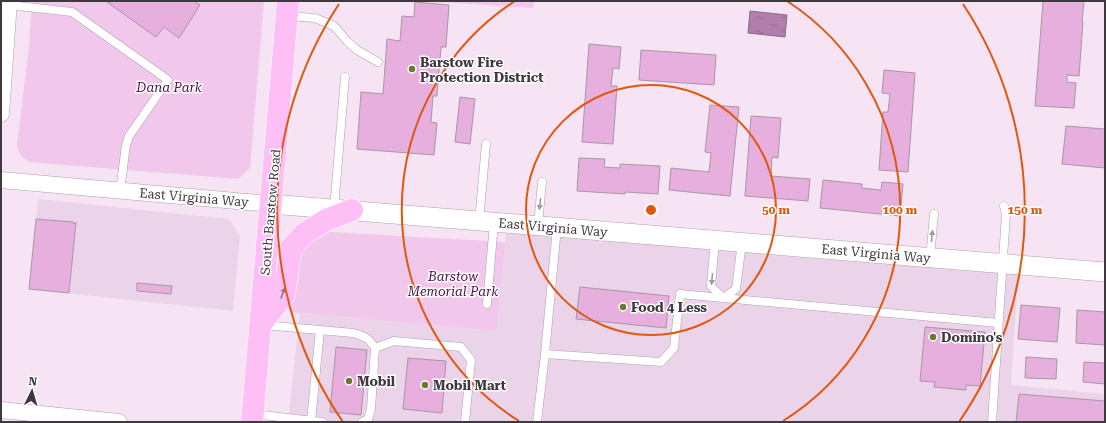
<svg xmlns="http://www.w3.org/2000/svg" width="1106" height="423" viewBox="0 0 1106 423" font-family="'Roboto Serif',serif">
<style>
.built{fill:#ebd4e9}
.park{fill:#f1c8eb}
.water{fill:url(#water-ripples);stroke:#90698b}
.building{fill:#e6afde;stroke:#a896a5}
.lines{fill:none;stroke-linecap:round;stroke-linejoin:round}
.service-casing{stroke:#b09ead;stroke-width:9}
.minor-casing{stroke:#b09ead;stroke-width:17}
.tertiary-casing{stroke:#b09ead;stroke-width:20}
.primary-casing{stroke:#fff;stroke-width:23}
.service{stroke:#fff;stroke-width:8}
.minor{stroke:#fff;stroke-width:16}
.tertiary{stroke:#fff;stroke-width:19}
.primary{stroke:#febff7;stroke-width:22}
.oneway{fill:#9f9c9e}
.oneway2{fill:#957591}
.ring{fill:none;stroke:#e0570e;stroke-width:2}
.poi-dot{fill:#697b2b;stroke:#fff;stroke-width:1.5}
.labels{text-anchor:middle;stroke-width:3;stroke-linejoin:round;paint-order:stroke}
.poi-label{font-size:13px;font-weight:bold;fill:#3f383e;stroke:#fff;text-anchor:start}
.park-label{font-size:13px;font-style:italic;fill:#4c0c48;stroke:#fff}
.street-label{font-size:13px;fill:#3f383e;stroke:#fff}
.centre{fill:#e0570e;stroke:#fff;stroke-width:2}
.ring-label{font-size:12px;text-anchor:middle;font-weight:bold;fill:#e0570e;stroke:#fff;stroke-width:3;stroke-linejoin:round;paint-order:stroke}
</style>
<defs>
<pattern id="water-ripples" width="26" height="14" patternUnits="userSpaceOnUse"><rect width="26" height="14" fill="#b27eac"/><path d="M2 4q2-2 4 0t4 0M15 11q2-2 4 0t4 0" fill="none" stroke="#92688d"/></pattern>
</defs>
<rect width="100%" height="100%" fill="#f6e3f3"/>
<path class="built" d="M38 199 229 219 240 236 233 311 29 289Z
M506 230 1018 274 1011 385 1105 394V422H288L300 313 497 331Z"/>
<path class="park" d="M32 1H264L250 168 238 179 29 162 20 155 17 146 29 46Z
M423 1H534L533 8Z
M330 232 505 242 497 331 290 312 300 244Z"/>
<path class="water" d="M750 11 787 15 785 37 748 33Z"/>
<path class="building" d="M107 1H194L200 5 179 38 164 27 156 37 107 2Z
M1043 1H1084L1082 22H1083L1079 76 1067 75V82L1076 83 1074 108 1035 106Z
M415 2 449 5 446 47H441L437 96H433L431 122 437 123 434 155 357 149 361 92 383 94 387 39 400 41 402 16 414 17Z
M589 44 621 47 619 69 613 68 611 86H617L613 144 582 142Z
M641 50 716 55 714 85 639 80Z
M884 70 915 73 908 172 879 170 883 112H888L890 94 882 93Z
M460 97 475 99 470 144 455 142Z
M710 105 739 107 730 196 669 190 671 168 709 172 711 153 705 152Z
M751 116 781 118 778 158 772 157 771 176 810 179 808 201 745 196Z
M1066 126 1105 129V168L1062 164Z
M579 158 605 159 604 167 620 168V164L660 166 658 194 625 192V194L577 191Z
M823 180 862 184V188L881 190 882 182 903 184 900 216 820 208Z
M36 219 73 222 74 224 76 222 69 293 29 289Z
M137 283 172 286 171 294 137 291Z
M580 287 669 296 666 328 576 319Z
M1021 305 1060 308 1057 342 1018 339Z
M1077 310 1105 312V345L1076 343Z
M925 327 985 332 980 386 966 385V390L934 387 935 382 920 381Z
M336 347 367 350 361 415 330 412Z
M1026 357 1057 359 1056 379 1025 378Z
M408 358 446 361 442 413 403 409Z
M1084 362 1105 363V384L1083 382Z
M1019 394 1105 401V422H1016Z"/>
<g class="lines">
<g class="service-casing">
<path id="service" d="M9 5 72 12 168 80 129 136 126 145 120 191
M288 16 315 18 334 26 347 41 357 50 378 62
M334 209 345 77
M479 221 486 144
M538 225 542 182
M715 240 711 286 723 298 736 289 742 242
M930 258 934 214
M487 304 494 222
M263 325 353 333C365 337 368 337 375 348L371 409 368 419 362 422
M375 348 394 341 461 347 471 360 465 422
M545 354 661 362 674 348 680 294 998 323
M253 414 322 422
M311 421 320 330
M537 422 545 354 557 227
M992 422 1006 214 1004 206"/>
</g>
<g class="minor-casing">
<path id="minor" d="M1 114 9 1
M1 180 271 204
M1 410 119 422"/>
</g>
<g class="tertiary-casing">
<path id="tertiary" d="M271 204 1105 272"/>
</g>
<g class="primary-casing">
<path id="primary" d="M260 325 284 295 291 248 304 234 326 220 352 210
M252 422 288 1"/>
</g>
<use href="#service" class="service"/>
<use href="#minor" class="minor"/>
<use href="#tertiary" class="tertiary"/>
<use href="#primary" class="primary"/>
</g>
<defs><path id="oneway-solid" d="M-6-.8H1V-3.2L6.5 0L1 3.2V.8H-6Z"/></defs>
<g class="oneway">
<use href="#oneway-solid" transform="translate(540 204) rotate(96)"/>
<use href="#oneway-solid" transform="translate(932 236) rotate(-85)"/>
<use href="#oneway-solid" transform="translate(712 279) rotate(95)"/>
</g>
<use class="oneway2" href="#oneway-solid" transform="translate(283 293) rotate(-69)"/>
<g class="ring">
<circle cx="651" cy="210" r="125"/>
<path d="M519 421A249 249 0 0 1 515 1M787 1A249 249 0 0 1 783 421"/>
<path d="M343 422A374 374 0 0 1 339 4M963 4A374 374 0 0 1 959 422"/>
</g>
<g class="poi-dot">
<circle cx="412" cy="69" r="4"/>
<circle cx="623" cy="307" r="4"/>
<circle cx="933" cy="337" r="4"/>
<circle cx="349" cy="381" r="4"/>
<circle cx="425" cy="385" r="4"/>
</g>
<g class="labels">
<g class="poi-label">
<text x="420" y="67">Barstow Fire<tspan x="420" dy="15">Protection District</tspan></text>
<text x="631" y="312">Food 4 Less</text>
<text x="941" y="342">Domino's</text>
<text x="357" y="386">Mobil</text>
<text x="433" y="390">Mobil Mart</text>
</g>
<g class="park-label">
<text x="169" y="92">Dana Park</text>
<text x="453" y="281">Barstow<tspan x="453" dy="15">Memorial Park</tspan></text>
</g>
<g class="street-label">
<text transform="translate(194 197) rotate(5)" y="5">East Virginia Way</text>
<text transform="translate(270 212) rotate(-85)" y="5">South Barstow Road</text>
<text transform="translate(553 227) rotate(5)" y="5">East Virginia Way</text>
<text transform="translate(876 253) rotate(5)" y="5">East Virginia Way</text>
</g>
</g>
<circle cx="651" cy="210" r="6" class="centre"/>
<g class="ring-label">
<text x="776" y="214">50 m</text>
<text x="900" y="214">100 m</text>
<text x="1025" y="214">150 m</text>
</g>
<rect width="1106" height="423" fill="none" stroke="#3f383e" stroke-width="4"/>
<g transform="translate(32 391) rotate(5)" stroke="#ffffff" stroke-width="3" paint-order="stroke">
<path d="M0-3L7 15L0 10L-7 15Z" fill="#3f383e"/>
<text y="-6" font-size="11" font-weight="bold" text-anchor="middle" fill="#3f383e">N</text>
</g>
</svg>
